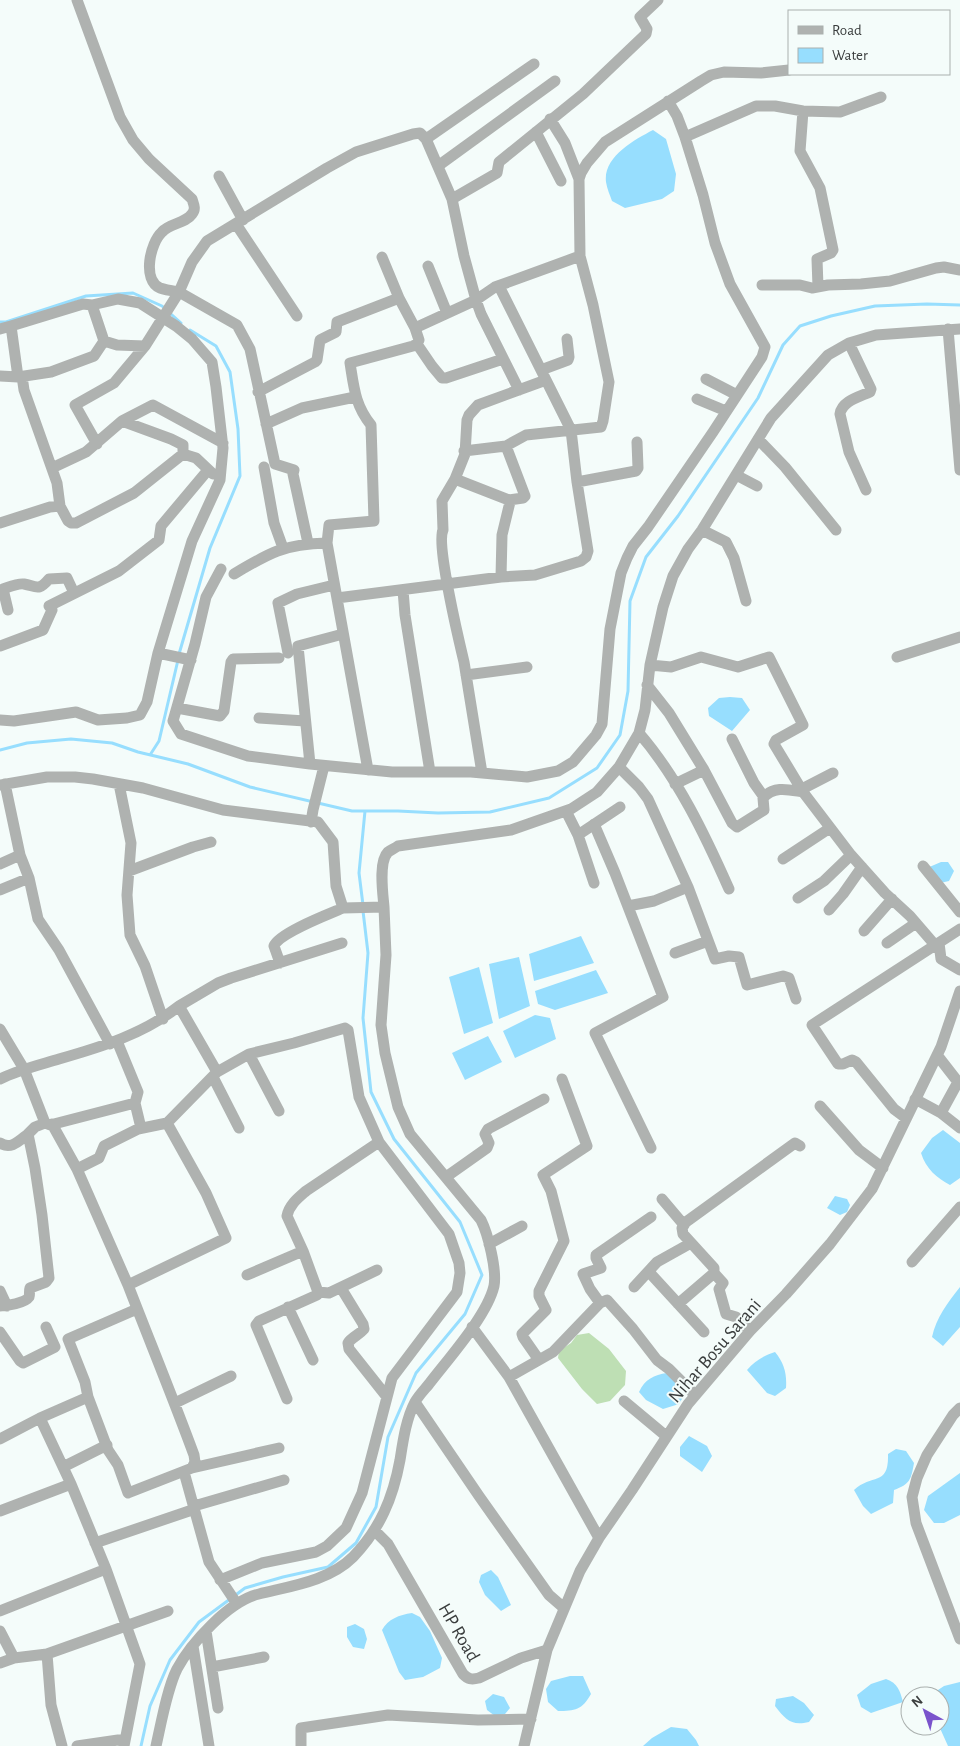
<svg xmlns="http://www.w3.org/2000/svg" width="960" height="1746" viewBox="0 0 960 1746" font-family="'Alegreya Sans',sans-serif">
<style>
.green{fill:#bedfb4}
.water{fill:#97defe}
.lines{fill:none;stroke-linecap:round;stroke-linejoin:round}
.stream{stroke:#97defe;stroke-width:3}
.minor{stroke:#afb2b0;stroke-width:11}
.labels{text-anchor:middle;stroke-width:4;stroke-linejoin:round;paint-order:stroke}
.street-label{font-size:19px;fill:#3a3d3d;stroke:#f4fcfa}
</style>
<rect width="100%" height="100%" fill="#f4fcfa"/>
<path class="green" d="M589 1333 609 1349 626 1371 625 1385 610 1401 597 1404 582 1389 558 1358 559 1351 571 1343 577 1335Z"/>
<path class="water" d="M653 130 666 139 676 174 674 191 662 199 625 208 612 201C610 195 607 189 606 182 603 157 634 140 653 130Z
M730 697 742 698 750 710 732 731 709 716 708 708 719 698Z
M941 862H948L954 871 949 881 936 884 927 868Z
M581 936 594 963 534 981 529 954Z
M519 957 530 1006 499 1019 489 964Z
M479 967 493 1023 464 1034 449 977Z
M596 970 608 993 555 1010 538 1004 535 991Z
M535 1015 550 1018 556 1039 515 1058 503 1031Z
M488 1036 502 1062 465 1080 452 1053Z
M943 1130 960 1143V1178L950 1185C937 1178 926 1169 921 1153L932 1138Z
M835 1196 847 1199 850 1205 847 1212 840 1215 827 1208Z
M960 1287V1327L943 1346 932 1337C936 1318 948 1302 960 1287Z
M775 1352C784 1363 787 1373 786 1388L775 1396 767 1393 747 1370C755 1361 763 1356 775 1352Z
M667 1373 686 1392 679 1404 663 1409 646 1400 639 1392C645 1379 654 1375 667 1373Z
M689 1436 707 1446 712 1456 702 1472 680 1456V1447Z
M896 1449 906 1451 914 1463C911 1480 910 1484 894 1490L893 1503 871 1514 863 1506 854 1490C872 1473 889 1487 888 1454Z
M960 1473V1515L944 1523H934L924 1510 928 1496Z
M491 1570 498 1577 511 1605 501 1611 485 1595 479 1582 481 1575Z
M412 1613 420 1617 430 1631 442 1658 440 1668 423 1677 405 1680 399 1672 382 1630C388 1619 399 1615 412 1613Z
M355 1624 364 1629 367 1639 364 1649 353 1647 347 1637V1627Z
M570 1676H583L591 1694C582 1710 575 1711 558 1711L548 1702 546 1689 551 1681Z
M886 1679C898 1683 900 1691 903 1702L871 1713 861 1707 857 1695 871 1684Z
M960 1682V1746H948L939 1726 940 1696H929L944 1686Z
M493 1694 504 1697 510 1708 505 1714 495 1716 487 1710 485 1701Z
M793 1696 804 1703 814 1715 809 1722C791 1726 786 1720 775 1706L776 1699Z
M671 1727 687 1729 696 1740 699 1746H643L652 1738Z"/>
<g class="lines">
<path class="stream" d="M0 322H6L86 296 133 293 162 306 181 323
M179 654 210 548 240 476 238 429 230 372 216 346 190 330
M0 750 27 743 71 739 112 743 138 752 188 764 250 787 352 811H398L438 813 490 812 549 798 597 768 620 735 628 691 630 601 646 557 678 516 758 398 783 345 800 326 831 316 875 306 927 304 960 305
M150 755 159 741 178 660
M363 905 359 873 365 811
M141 1746 150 1706 170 1660 199 1622 245 1588 283 1577 328 1567 356 1543 376 1507 388 1437 416 1373 465 1314 482 1275 460 1222 394 1139 371 1092 363 1018 368 953 363 911"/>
<path class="minor" d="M77 0 120 117 133 140 149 159 192 199C194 205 196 209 192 214 185 224 170 223 162 232 150 243 142 280 160 288 166 290 173 291 179 292L145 346 114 383 75 405 97 444
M803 111 800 151 820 188 833 250 831 253 817 259 818 287
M550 119 565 143 579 179
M536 132 561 181
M685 137 756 106H775L803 111 840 112 881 97
M426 139 534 64
M438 166 555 81
M219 176 243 220
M452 199 497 173 499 162 583 94 646 34 647 29 640 17 658 0
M236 224 297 316
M428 266 447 313
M762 285H800L812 288 828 285 861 284 890 281 936 268 944 267 960 270
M92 305 104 341
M415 328 476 300 481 314 519 390
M0 329 11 326 18 377
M948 329 960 470
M849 343 871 389 870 392C859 397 842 401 840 414L849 452 866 490
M417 344 432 366 442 378H446L503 359
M541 370 568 360 569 357 567 339
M0 376 18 377 51 372 94 356 104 341 117 345 145 346
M22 376 24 390 57 483 60 506 68 521 71 523H76L134 493 183 454
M706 379 737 395
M258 392 315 362 317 360 320 340 336 332 337 322 399 298
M697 399 726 411
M122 421 153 405 223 443
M266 424 302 408 355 397
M758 439 785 467 836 530
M506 446 525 496 523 498 509 500
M464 451 506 446 526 435 601 427 603 421 609 382 593 305 580 256 579 179 581 173 587 163 605 142 701 81 711 75 724 72 761 73 789 70
M264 467 274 523 283 548
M52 468 86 452 122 421 171 439 183 445V454L196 458 213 474
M736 475 757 486
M455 479 509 500 510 502 502 535 501 577
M577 482 636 471 638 468 637 442
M0 523 50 507 60 506
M702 530 726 542 734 558 746 601
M308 543 293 474 294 470 275 464 250 349 237 325 179 292 192 262 207 241 327 168 356 152 413 134 420 133 426 139 452 199 464 256 476 300 495 287 580 256
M327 543 329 525 374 521 371 425C355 405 354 388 350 363L413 346 417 344 419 340 415 328 399 298 382 257
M221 569 206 597 195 644 173 721 181 734 248 756 310 764 392 772H471L527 777 558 771 573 762 596 735 602 724 610 629 621 573 627 558 633 546 648 527 713 432 762 357 765 347 730 284 715 243 703 195 685 137 677 116 668 101
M234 574C269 553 284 544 327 543L368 770
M403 590 405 615 430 772
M337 598 501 577 535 575 581 561 586 557 588 551 577 482 571 430 499 286
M8 610 3 589C9 587 18 583 24 584 36 586 38 592 49 579L67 578 74 593
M0 646 43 630 52 610 49 606 119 571 159 540 161 526 208 470
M158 653 191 660
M288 653 278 603 297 594 334 585
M897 657 960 637
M650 665 671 667 701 657 738 667 769 657 803 725 776 740 774 744 803 792
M466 675 527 667
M647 685 669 713 704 770
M177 708 220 716 224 711 231 662 233 659 279 658
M259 718 305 721
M0 720 14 721 76 712 98 720 127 718 140 715 147 702 158 653 192 541 220 480 223 448 216 387 212 362 192 339 176 326 140 303 118 299 92 305 83 304 11 326
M639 733C678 778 705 835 729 889
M732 739 754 783 764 797
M310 764 298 646 343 634
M619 767 639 787 648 799 688 887 715 959 729 956 739 957 747 985 783 976 789 978 796 999
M482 773C476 736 470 699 464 662 459 641 436 544 443 530L442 501 455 479 465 454 467 420 469 415 478 405 546 380
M5 784 20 855 29 878 38 919 59 950 110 1044
M119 784 131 843 127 895 130 935 145 966 163 1019
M675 784 704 770 732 823 737 827 764 810 763 798C774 785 790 790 803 792L851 855 885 893 910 916 935 945
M0 785 47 777H75L93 779 143 788 223 810 318 822 333 842 336 886 343 908 384 907C383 894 378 862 388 852 391 850 395 848 398 846L511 830 571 809 597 792 619 767 639 733 645 710 650 665 663 607 673 576 688 549 702 530 771 418 828 355 849 343 876 335 960 329
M802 789 833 773
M566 811 578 835 620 807
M311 822 313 810 324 766
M594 824 615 873 663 997 595 1033 651 1148
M578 835 594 883
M783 859 830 828
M0 864 20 855
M923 866 960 912
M129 871 193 847 211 842
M0 890 29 878
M798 898 824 881 851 855
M628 906 654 901 688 887
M829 910 843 894 862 867
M864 931 892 899
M887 943 916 923
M939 943 941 959 960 970
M675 953 708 941
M280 963 274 946C279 933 329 914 343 908
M179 1006 218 983 231 978 342 943
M0 1029 24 1069 45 1123 50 1125 135 1103
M117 1041 138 1092 135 1103 141 1128
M249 1054 279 1111
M937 1055 958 1082 941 1113 960 1128
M213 1077 239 1128
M0 1079C18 1070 39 1065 59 1059 101 1047 144 1034 179 1006L217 1072
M915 1099 941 1113
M820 1106 859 1150 883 1168
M906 1118 894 1109 856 1062 852 1060 843 1064H838L812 1025 960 929
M52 1124 77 1169
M0 1143C11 1150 19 1141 28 1134
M446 1177 487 1148 489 1143 485 1134 488 1129 544 1099
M662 1199 684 1225
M489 1244 522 1226
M912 1262 960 1207
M649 1272 704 1332
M247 1275 303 1251
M128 1285 77 1169 99 1158 104 1146 138 1129 167 1123
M634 1287 657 1262 691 1243
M341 1288 363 1324 364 1329C359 1335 352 1337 348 1343L349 1349 387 1397
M0 1291 7 1306
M318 1292 329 1293 377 1270
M600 1303 590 1289 583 1274 601 1268 596 1258V1255L651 1217
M678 1304 714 1273
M0 1306C7 1306 25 1303 29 1297 30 1294 29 1291 30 1288L46 1282 49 1278 42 1215 35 1168 28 1134 35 1127 45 1123
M288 1307 313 1360
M137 1309 68 1339 85 1382 88 1397 108 1450 118 1465 128 1493 192 1468 195 1462 194 1455C173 1398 150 1342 128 1285L226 1238 206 1193 167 1123 217 1072 249 1054 294 1043 345 1028 348 1030 359 1097 379 1142 306 1191C298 1198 289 1205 287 1216L303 1251 318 1292 317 1295 259 1321 256 1325 287 1399
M472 1327 509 1377 599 1538
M750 1331 736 1317 726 1314 719 1289 723 1283 714 1273V1268L683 1234 682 1228 686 1222 795 1143 800 1146
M0 1332 20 1361 23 1363 55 1347 46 1327
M539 1360 523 1337 522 1334 546 1310 539 1296V1291L564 1241 551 1191 543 1175 587 1146 562 1079
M509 1377 553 1352 600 1303 607 1300 633 1329 657 1360 669 1369 695 1395
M624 1401 666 1436
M415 1402 479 1496 549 1595 564 1608
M175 1403 231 1376
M960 1408 953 1415 927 1455 917 1478 912 1497 916 1523 960 1639
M40 1418 71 1484
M0 1439 40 1418 88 1397
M63 1467 107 1445
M192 1468 279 1448
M184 1472 209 1562 237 1604
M194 1506 284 1480
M0 1511 71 1484 106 1569 0 1611
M375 1531 388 1544 463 1674C468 1679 471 1680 479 1678L521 1658 547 1650
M95 1543 195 1509
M106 1569 140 1664 124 1746
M220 1580 262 1563 316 1552 327 1546 346 1528 362 1493 392 1378 457 1292 460 1273 459 1263 449 1234 379 1142
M0 1631 14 1658
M206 1631 218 1708
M193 1646 209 1746
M47 1654 51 1705 62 1746
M0 1663 14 1658 47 1654 168 1611
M212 1667 264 1657
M77 1746 125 1739
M156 1746C161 1724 167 1689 177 1669 191 1643 229 1601 259 1594 291 1586 329 1581 353 1557 380 1529 393 1498 400 1460 403 1441 406 1419 415 1402 419 1395 425 1389 429 1384 448 1359 487 1316 494 1286 497 1270 488 1234 481 1220L410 1134 398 1107 385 1053 381 1025 386 955 384 907
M301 1746V1728L388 1715 478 1720 531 1719
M524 1746 547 1650 580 1571 599 1538 632 1490 688 1404 750 1331 786 1294 830 1244 872 1189 941 1047 960 991"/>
</g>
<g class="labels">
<g class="street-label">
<text transform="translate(714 1350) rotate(-49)" y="7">Nihar Bosu Sarani</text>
<text transform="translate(460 1632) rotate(60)" y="7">HP Road</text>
</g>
</g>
<rect x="788" y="10" width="162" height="65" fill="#f4fcfa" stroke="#aab0ae"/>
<rect x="798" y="26" width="25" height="8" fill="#afb2b0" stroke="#aab0ae"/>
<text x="832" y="35" font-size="15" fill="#3a3d3d">Road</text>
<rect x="798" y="48" width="25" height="15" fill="#97defe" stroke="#aab0ae"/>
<text x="832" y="60" font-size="15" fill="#3a3d3d">Water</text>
<g transform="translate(925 1711) rotate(320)"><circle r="24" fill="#f4fcfa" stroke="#aab0ae"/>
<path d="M0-4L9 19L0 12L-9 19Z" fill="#7a53cc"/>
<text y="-8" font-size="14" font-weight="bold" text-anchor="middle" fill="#3a3d3d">N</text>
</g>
</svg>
